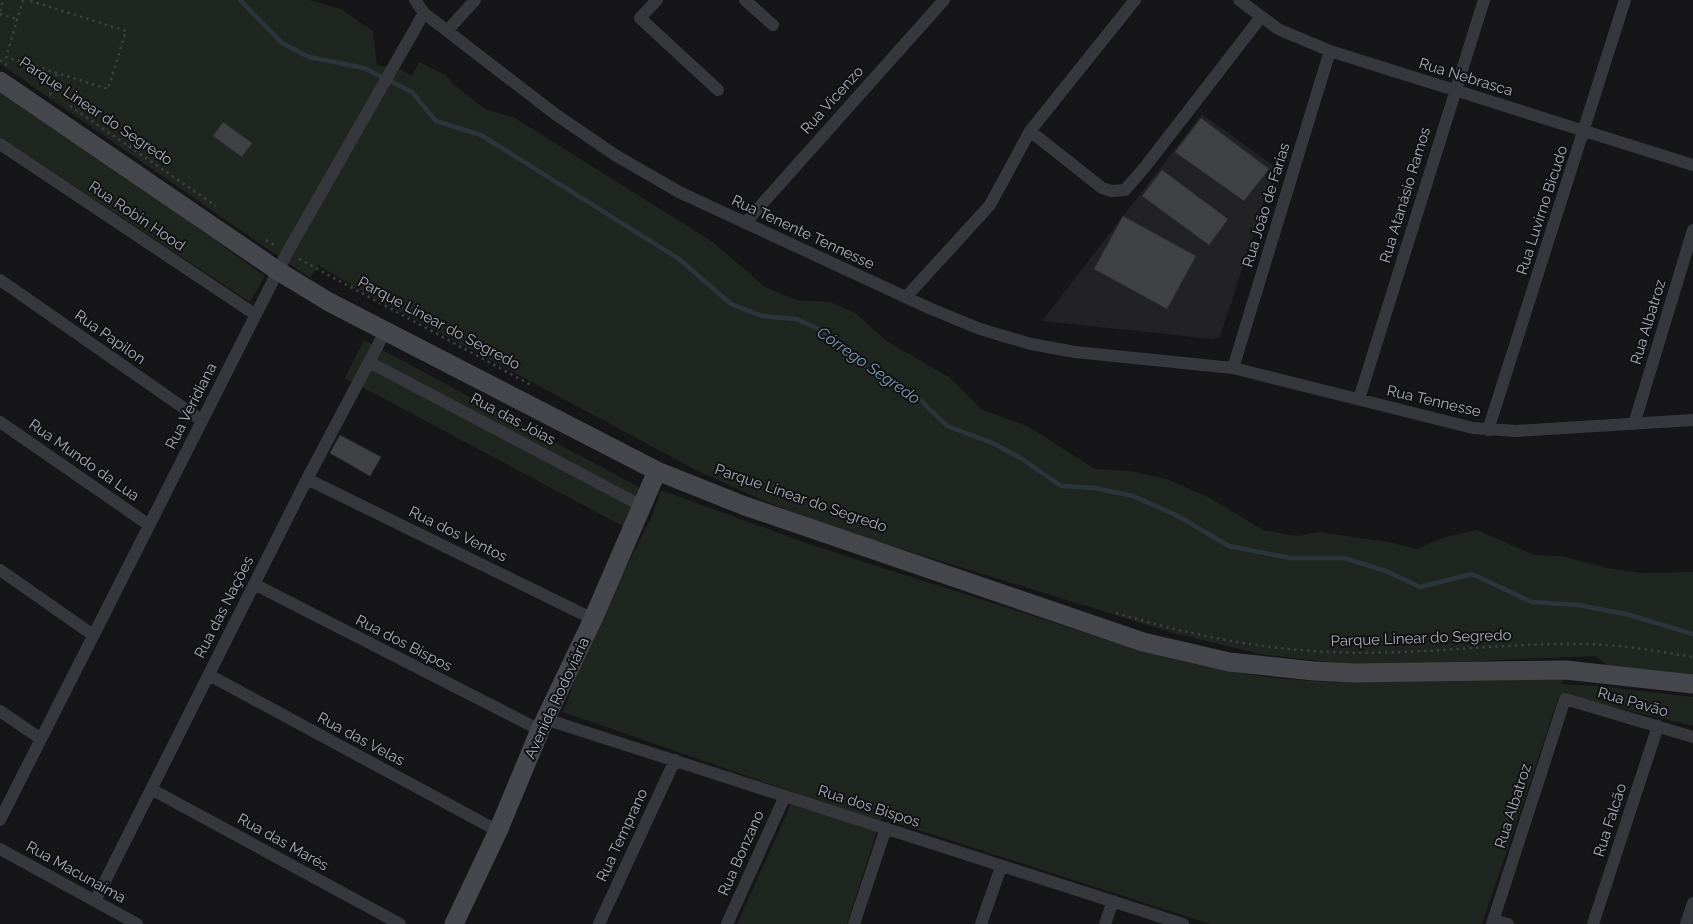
<svg xmlns="http://www.w3.org/2000/svg" width="1693" height="924" viewBox="0 0 1693 924" font-family="Raleway,sans-serif">
<style>
.built{fill:#222225}
.green{fill:#1e261f}
.lines{fill:none;stroke-linecap:round;stroke-linejoin:round}
.stream{stroke:#2c353c;stroke-width:4.5}
.building{fill:#404145;stroke:#303034}
.path{stroke:#3d3f44;stroke-width:2.5;stroke-dasharray:2.5 4;stroke-linecap:butt}
.street{stroke:#37383d;stroke-width:12}
.secondary{stroke:#45474d;stroke-width:19}
.labels{text-anchor:middle;stroke-width:4;stroke-linejoin:round;paint-order:stroke}
.street-label{font-size:15px;fill:#a8adb8;stroke:#111113}
.water-label{font-size:16px;font-style:italic;fill:#7f9bb3;stroke:#111113}
</style>
<rect width="100%" height="100%" fill="#161618"/>
<path class="built" d="M1202 114 1275 167 1220 337 1212 339 1042 321Z"/>
<path class="green" d="M0 0H308L341 9 373 31 377 65 401 70 412 76 419 62 446 75 453 84 485 109 515 118 713 242 765 287 796 300 830 302 855 313 888 342 949 377 981 409 1029 427 1095 469 1129 471 1167 479 1210 498 1263 530 1297 536 1319 532 1388 542 1416 549 1446 537 1477 530 1534 555 1561 556 1607 568 1642 573 1693 572V684L1620 676 1596 656 1388 665 1346 664 1260 654 1173 633 828 526 762 500 696 470 360 290 318 265 310 278 0 64Z
M0 87 265 276 250 302 0 137Z
M364 340 646 491 628 529 345 378Z
M661 490 809 544 1139 650C1196 666 1254 678 1313 681 1396 684 1480 678 1563 676L1562 684 1597 686 1693 697V726L1560 694 1482 924H1210L881 818 847 924H737L796 793 563 712 593 632 652 516Z"/>
<g class="lines">
<path class="stream" d="M240 0 282 43 309 57 364 68 412 92 436 121 481 135 679 259 731 304 762 316 796 319 821 330 854 359 914 394 947 426 995 444 1022 459 1061 486 1095 488 1133 496 1176 515 1229 546 1290 558H1344L1386 571 1420 587 1472 574 1532 602 1578 605 1630 615 1693 634"/>
</g>
<path class="building" d="M1201 118 1269 169 1244 201 1175 152Z
M223 122 252 143 242 157 213 136Z
M1162 170 1228 219 1209 245 1142 196Z
M1123 216 1196 256 1167 309 1094 269Z
M340 435 381 457 370 476 330 453Z"/>
<g class="lines">
<path class="path" d="M23 0 6 57 108 89 126 31 28 0
M0 11 3 0
M0 14 17 19
M0 60 7 65
M50 95 57 73
M70 106 216 206
M266 240 276 246
M299 259 531 385
M1116 613C1186 634 1258 649 1331 652 1414 656 1498 643 1581 644 1618 644 1656 651 1693 657"/>
<path class="street" d="M415 0 424 13 555 114 615 155 679 192 929 308 980 329 1031 344 1075 352 1233 368 1473 428 1516 431 1693 420
M657 0 640 18 718 90
M745 0 773 25
M1239 0 1278 29 1330 51 1693 165
M447 31 475 0
M1030 131 1102 188 1111 191 1125 190 1145 167 1261 17
M0 144 256 315
M745 223 944 0
M0 280 201 420
M906 297 990 205 1030 131 1135 0
M369 362 642 506
M1233 368 1330 51
M1359 399 1484 0
M0 422 149 525
M1634 424 1693 230
M1488 430 1625 0
M307 479 593 619
M0 570 93 635
M254 584 540 730
M209 675 498 831
M0 711 41 739
M545 719 1183 924
M151 789 400 924
M0 820 287 253 424 13
M0 849 137 924
M95 901 307 479 386 330
M1493 920 1508 924
M599 924 675 760
M727 924 785 796
M854 924 886 828
M981 924 1001 867
M1105 924 1113 901
M1492 924 1565 699 1693 737
M1593 924 1658 726
M1686 924 1693 903"/>
<path class="secondary" d="M0 81 278 271 329 302 657 471 745 506 1143 642 1229 662 1314 671 1354 673 1566 670 1693 684
M454 924 498 831 540 730 593 619 657 471"/>
</g>
<g class="labels">
<g class="street-label">
<text transform="translate(1466 77) rotate(17)" y="5">Rua Nebrasca</text>
<text transform="translate(832 100) rotate(-48)" y="5">Rua Vicenzo</text>
<text transform="translate(96 111) rotate(34)" y="5">Parque Linear do Segredo</text>
<text transform="translate(1405 195) rotate(-73)" y="5">Rua Atanásio Ramos</text>
<text transform="translate(1266 205) rotate(-73)" y="5">Rua João de Farias</text>
<text transform="translate(1542 210) rotate(-72)" y="5">Rua Luvirno Bicudo</text>
<text transform="translate(137 216) rotate(34)" y="5">Rua Robin Hood</text>
<text transform="translate(803 232) rotate(25)" y="5">Rua Tenente Tennesse</text>
<text transform="translate(1648 322) rotate(-73)" y="5">Rua Albatroz</text>
<text transform="translate(439 323) rotate(28)" y="5">Parque Linear do Segredo</text>
<text transform="translate(110 337) rotate(35)" y="5">Rua Papilon</text>
<text transform="translate(1434 401) rotate(13)" y="5">Rua Tennesse</text>
<text transform="translate(191 406) rotate(-63)" y="5">Rua Veridiana</text>
<text transform="translate(513 419) rotate(28)" y="5">Rua das Jóias</text>
<text transform="translate(84 460) rotate(35)" y="5">Rua Mundo da Lua</text>
<text transform="translate(801 498) rotate(19)" y="5">Parque Linear do Segredo</text>
<text transform="translate(458 534) rotate(26)" y="5">Rua dos Ventos</text>
<text transform="translate(224 607) rotate(-63)" y="5">Rua das Nações</text>
<text transform="translate(1421 638) rotate(-2)" y="5">Parque Linear do Segredo</text>
<text transform="translate(404 643) rotate(27)" y="5">Rua dos Bispos</text>
<text transform="translate(557 698) rotate(-65)" y="5">Avenida Rodoviária</text>
<text transform="translate(1633 702) rotate(16)" y="5">Rua Pavão</text>
<text transform="translate(361 739) rotate(28)" y="5">Rua das Velas</text>
<text transform="translate(869 806) rotate(18)" y="5">Rua dos Bispos</text>
<text transform="translate(1513 806) rotate(-72)" y="5">Rua Albatroz</text>
<text transform="translate(1610 820) rotate(-72)" y="5">Rua Falcão</text>
<text transform="translate(622 835) rotate(-65)" y="5">Rua Temprano</text>
<text transform="translate(283 842) rotate(29)" y="5">Rua das Marés</text>
<text transform="translate(741 853) rotate(-66)" y="5">Rua Bonzano</text>
<text transform="translate(76 872) rotate(29)" y="5">Rua Macunaíma</text>
</g>
<g class="water-label">
<text transform="translate(869 365) rotate(35)" y="6">Córrego Segredo</text>
</g>
</g>
</svg>
